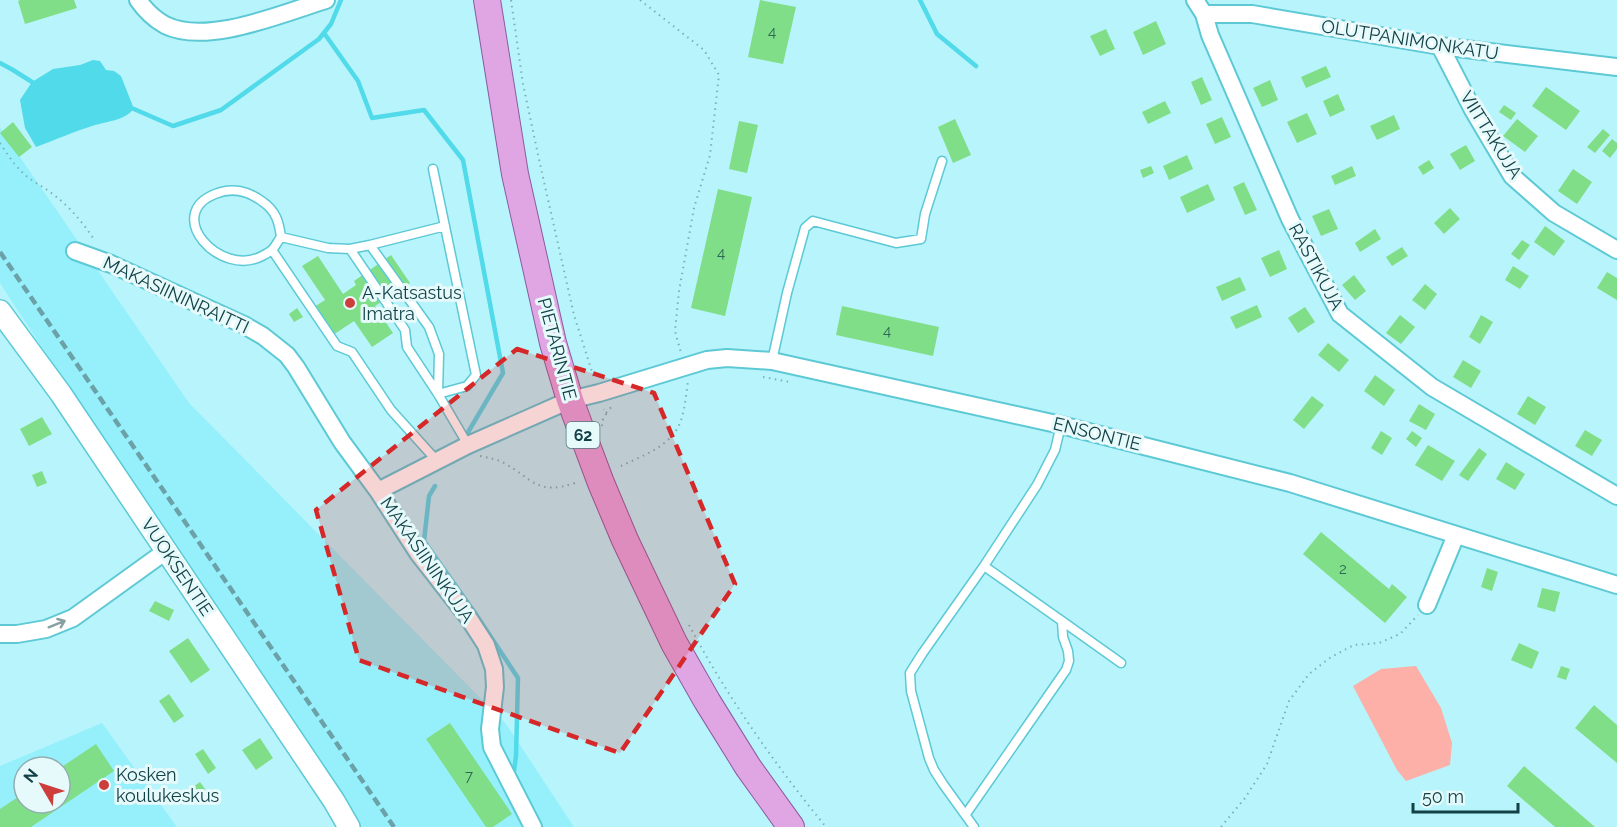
<svg xmlns="http://www.w3.org/2000/svg" width="1617" height="827" viewBox="0 0 1617 827" font-family="Raleway,sans-serif">
<style>
.built{fill:#95f0fb;fill-rule:evenodd}
.park{fill:#fcb0a8}
.water{fill:#51dae9}
.lines{fill:none;stroke-linecap:round;stroke-linejoin:round}
.stream{stroke:#51dae9;stroke-width:4.5}
.building{fill:#81de88}
.service-casing{stroke:#5cc9d5;stroke-width:11}
.minor-casing{stroke:#5cc9d5;stroke-width:20}
.tertiary-casing{stroke:#5cc9d5;stroke-width:24}
.primary-casing{stroke:#8a5ca0;stroke-width:28}
.path{stroke:#7ab1b7;stroke-width:2;stroke-dasharray:1.5 4.5;stroke-linecap:butt}
.service{stroke:#fff;stroke-width:8}
.minor{stroke:#fff;stroke-width:16}
.tertiary{stroke:#fff;stroke-width:21}
.primary{stroke:#e0a6e3;stroke-width:26}
.rail{stroke:#6ba1a7;stroke-width:4.5;stroke-dasharray:9 4.5;stroke-linecap:butt}
.oneway{stroke:#88a0a2}
.marked{fill:#d62828;fill-opacity:0.2;stroke:#d62828;stroke-width:4.5;stroke-dasharray:12 8;stroke-linejoin:round}
.poi-dot{fill:#cc3d3b;stroke:#e6f9fb;stroke-width:2}
.labels{text-anchor:middle;stroke-width:6;stroke-linejoin:round;paint-order:stroke}
.number-label{font-size:15px;fill:#2e6856}
.shield{fill:#e6f9fb;stroke:#52787c;stroke-width:1.5}
.shield-label{font-size:16px;font-weight:bold;fill:#124146}
.street-label{font-size:18px;fill:#124146;stroke:#e6f9fb}
.poi-label{font-size:18px;fill:#124146;stroke:#e6f9fb;text-anchor:start}
</style>
<rect width="100%" height="100%" fill="#b8f4fb"/>
<path class="built" d="M0 128 189 403 506 724 574 827H353L0 283Z
M102 723 177 827H0V766ZM24 767H60V803H24Z"/>
<path class="park" d="M1416 666 1441 708 1452 743 1450 765 1406 781 1397 770 1353 686 1381 669Z"/>
<path class="water" d="M93 60 100 61 106 70 114 71 121 76 134 109C123 121 109 121 95 125 75 131 55 140 36 147L25 128 20 100 32 82 53 69 80 65Z"/>
<g class="lines">
<path class="stream" d="M920 0 937 34 976 66
M324 33 358 81 372 118 424 110 463 160 503 373 467 434
M0 63 13 70 32 82
M134 109 173 126 221 110 319 39 331 24 341 0
M435 486 429 496 424 541 475 613 518 678 516 756 514 771"/>
</g>
<path class="building" d="M20 0H74L77 8 25 24 18 1Z
M760 0 796 7 783 64 748 57Z
M1156 21 1166 44 1143 55 1133 32Z
M1106 29 1115 49 1100 56 1090 36Z
M1326 66 1331 77 1306 88 1301 77Z
M1202 77 1212 100 1201 105 1191 82Z
M1270 80 1278 100 1262 107 1253 88Z
M1546 87 1580 111 1566 130 1532 106Z
M1338 94 1345 110 1330 117 1323 101Z
M1165 101 1171 113 1148 124 1142 112Z
M1504 105 1516 113 1511 120 1499 112Z
M1307 113 1317 134 1297 143 1287 122Z
M1394 115 1400 129 1377 140 1370 126Z
M1222 117 1231 137 1215 144 1206 124Z
M955 119 971 155 953 163 938 127Z
M1517 119 1538 136 1525 152 1503 136Z
M739 121 758 125 747 173 729 169Z
M13 122 32 147 19 157 0 133Z
M1603 129 1610 135 1595 153 1587 147Z
M1612 139 1617 143V149L1610 158 1602 151Z
M1466 145 1475 161 1460 170 1450 154Z
M1187 155 1193 169 1169 180 1163 166Z
M1429 160 1434 168 1423 175 1418 167Z
M1151 166 1154 173 1143 178 1140 170Z
M1352 166 1356 176 1335 185 1331 176Z
M1573 169 1592 182 1577 204 1558 191Z
M1244 182 1257 210 1245 215 1233 187Z
M1208 184 1215 200 1187 213 1180 197Z
M718 189 752 197 725 316 691 308Z
M1450 208 1460 219 1444 234 1434 223Z
M1329 209 1338 229 1321 236 1312 216Z
M1545 226 1565 241 1554 256 1534 242Z
M1375 229 1381 239 1360 252 1355 243Z
M1522 240 1530 245 1519 260 1511 254Z
M1402 247 1408 256 1392 266 1386 257Z
M1279 250 1287 269 1270 277 1261 258Z
M391 255 410 283 375 306 393 333 372 347 354 321 333 335 314 307 325 300 302 266 318 256 343 294 356 285 354 281Z
M1513 266 1529 276 1520 289 1505 280Z
M1607 272 1617 278V300L1597 288Z
M1354 275 1366 291 1355 300 1342 285Z
M1240 277 1246 290 1222 301 1216 287Z
M1425 284 1437 294 1425 310 1412 300Z
M1257 305 1262 317 1236 329 1230 317Z
M842 306 939 327 933 356 836 335Z
M1305 307 1315 322 1298 333 1288 318Z
M297 308 303 317 294 322 289 314Z
M1400 315 1415 327 1401 344 1386 333Z
M1481 315 1493 322 1480 344 1469 337Z
M1328 343 1349 360 1339 372 1318 355Z
M1463 360 1481 371 1471 388 1453 377Z
M1375 375 1395 390 1384 406 1364 391Z
M1312 396 1324 405 1304 429 1293 420Z
M1528 396 1546 407 1535 425 1517 414Z
M1419 404 1435 414 1426 430 1409 421Z
M42 417 52 434 29 446 20 429Z
M1585 430 1602 440 1592 456 1575 446Z
M1381 431 1392 438 1382 455 1371 448Z
M1412 431 1422 438 1416 447 1406 439Z
M1428 445 1455 461 1442 481 1415 465Z
M1479 448 1487 454 1468 481 1459 475Z
M1506 462 1525 474 1515 490 1496 479Z
M42 471 47 483 37 487 32 475Z
M1321 532 1389 589 1392 584 1407 597 1385 623 1303 554Z
M1487 568 1498 572 1492 591 1481 587Z
M1542 588 1560 592 1555 612 1537 607Z
M155 601 174 610 169 621 149 611Z
M188 638 210 670 191 683 169 651Z
M1519 643 1539 652 1532 669 1511 660Z
M1561 666 1570 669 1566 680 1557 677Z
M169 694 184 716 174 723 159 701Z
M1594 705 1617 725V763L1575 728Z
M450 723 512 814 493 827H486L426 739Z
M260 738 273 758 256 770 242 750Z
M96 744 114 771 31 827H0V809L24 793V803H60V768Z
M203 749 216 768 208 774 195 754Z
M1524 766 1595 827H1555L1507 786Z
M200 782 211 797 200 804 190 789Z"/>
<g class="lines">
<g class="service-casing">
<path id="service" d="M281 237C278 241 276 245 273 249 270 252 266 254 262 256 220 278 163 215 215 194 232 187 249 191 263 202 276 211 279 222 281 237L328 248 350 249 405 330 407 347 438 394 468 445
M370 245 445 226
M350 249 370 245 429 327 439 354 438 394 467 386 476 375 433 169
M272 250 337 346 352 352 391 410 437 461
M772 361 787 293 805 228 813 221 896 243 921 239 925 214 942 161
M984 566 1037 485 1055 450 1061 425
M1062 621 1121 663
M966 814 1066 670 1069 661 1068 651 1063 637 1062 621 984 566 922 654 910 673 911 691 929 758 934 770 943 784 974 827"/>
</g>
<g class="minor-casing">
<path id="minor" d="M138 0C145 10 154 19 165 25 207 46 283 13 326 0
M1195 0 1204 14 1210 35 1290 219 1340 314 1432 387 1617 496
M1204 14H1252L1440 46 1617 67
M1440 46 1473 110 1512 176 1554 213 1617 250
M75 251 111 264 244 325 263 336 287 355 296 367 342 442 378 491
M1427 605 1456 535
M0 634H17L46 629 73 618 166 551
M533 827 492 747 490 729 495 687 494 669 486 645 468 617 418 553 378 491 468 445 570 400 599 393 707 360 727 358 772 361 1061 425 1290 483 1617 585"/>
</g>
<g class="tertiary-casing">
<path id="tertiary" d="M0 311 61 394 334 801 349 827"/>
</g>
<g class="primary-casing">
<path id="primary" d="M487 0 515 174 553 343 570 400 583 435 601 483 625 540 674 643 707 701 748 767 791 827"/>
</g>
<path class="path" d="M511 0 523 84 540 164 574 315 594 378
M640 0 704 50 719 75 710 155 694 208 679 291 675 331 681 353
M0 143C6 152 12 162 20 170 30 181 43 186 54 195 71 208 84 224 95 241
M763 377 790 382
M606 413 614 404
M602 426V421L606 414 604 409
M480 456C489 458 497 459 504 463 533 479 537 496 575 483
M621 466C642 456 671 446 680 423 685 410 686 395 688 381
M689 625C726 695 776 766 826 827
M1221 827 1245 798 1267 764 1289 701 1309 674 1331 657 1354 645 1379 643 1400 634 1418 615"/>
<use href="#service" class="service"/>
<use href="#minor" class="minor"/>
<use href="#tertiary" class="tertiary"/>
<use href="#primary" class="primary"/>
<path class="rail" d="M0 252 394 827"/>
</g>
<defs><path id="oneway-shaft" d="M-6 0H5M1.5-3L5.5 0L1.5 3" fill="none" stroke-width="1.6" stroke-linecap="round" stroke-linejoin="round" transform="scale(1.5)"/></defs>
<use class="oneway" href="#oneway-shaft" transform="translate(57 624) rotate(-22)"/>
<path class="marked" d="M517 349 654 393 735 584 620 753 359 660 316 510Z"/>
<g class="poi-dot">
<circle cx="350" cy="303" r="6"/>
<circle cx="104" cy="785" r="6"/>
</g>
<g class="labels">
<g class="number-label">
<text x="772" y="37">4</text>
<text x="721" y="258">4</text>
<text x="887" y="336">4</text>
<text x="1343" y="574">2</text>
<text x="469" y="781">7</text>
</g>
<rect class="shield" x="566.5" y="422" width="33" height="26" rx="4.5"/>
<g class="shield-label">
<text x="583" y="441">62</text>
</g>
<g class="street-label">
<text transform="translate(1410 40) rotate(9)" y="6">OLUTPANIMONKATU</text>
<text transform="translate(1491 135) rotate(58)" y="6">VIITTAKUJA</text>
<text transform="translate(1316 267) rotate(62)" y="6">RASTIKUJA</text>
<text transform="translate(176 295) rotate(25)" y="6">MAKASIININRAITTI</text>
<text transform="translate(557 349) rotate(75)" y="6">PIETARINTIE</text>
<text transform="translate(1097 434) rotate(14)" y="6">ENSONTIE</text>
<text transform="translate(427 560) rotate(55)" y="6">MAKASIININKUJA</text>
<text transform="translate(177 567) rotate(56)" y="6">VUOKSENTIE</text>
</g>
<g class="poi-label">
<text x="362" y="299">A-Katsastus<tspan x="362" dy="21">Imatra</tspan></text>
<text x="116" y="781">Kosken<tspan x="116" dy="21">koulukeskus</tspan></text>
</g>
</g>
<g transform="translate(42 785) rotate(309)"><circle r="28" fill="#e6f9fb" stroke="#91afb3" stroke-width="1.5"/>
<path d="M0-4.5L10 22L0 15L-10 22Z" fill="#cc3d3b"/>
<text y="-9" font-size="16" font-weight="bold" text-anchor="middle" fill="#124146">N</text>
</g>
<path d="M1413 803v9h105v-9" fill="none" stroke="#124146" stroke-width="3"/>
<text x="1422" y="803" font-size="18" fill="#124146" stroke="#e6f9fb" stroke-width="4.5" paint-order="stroke">50 m</text>
</svg>
